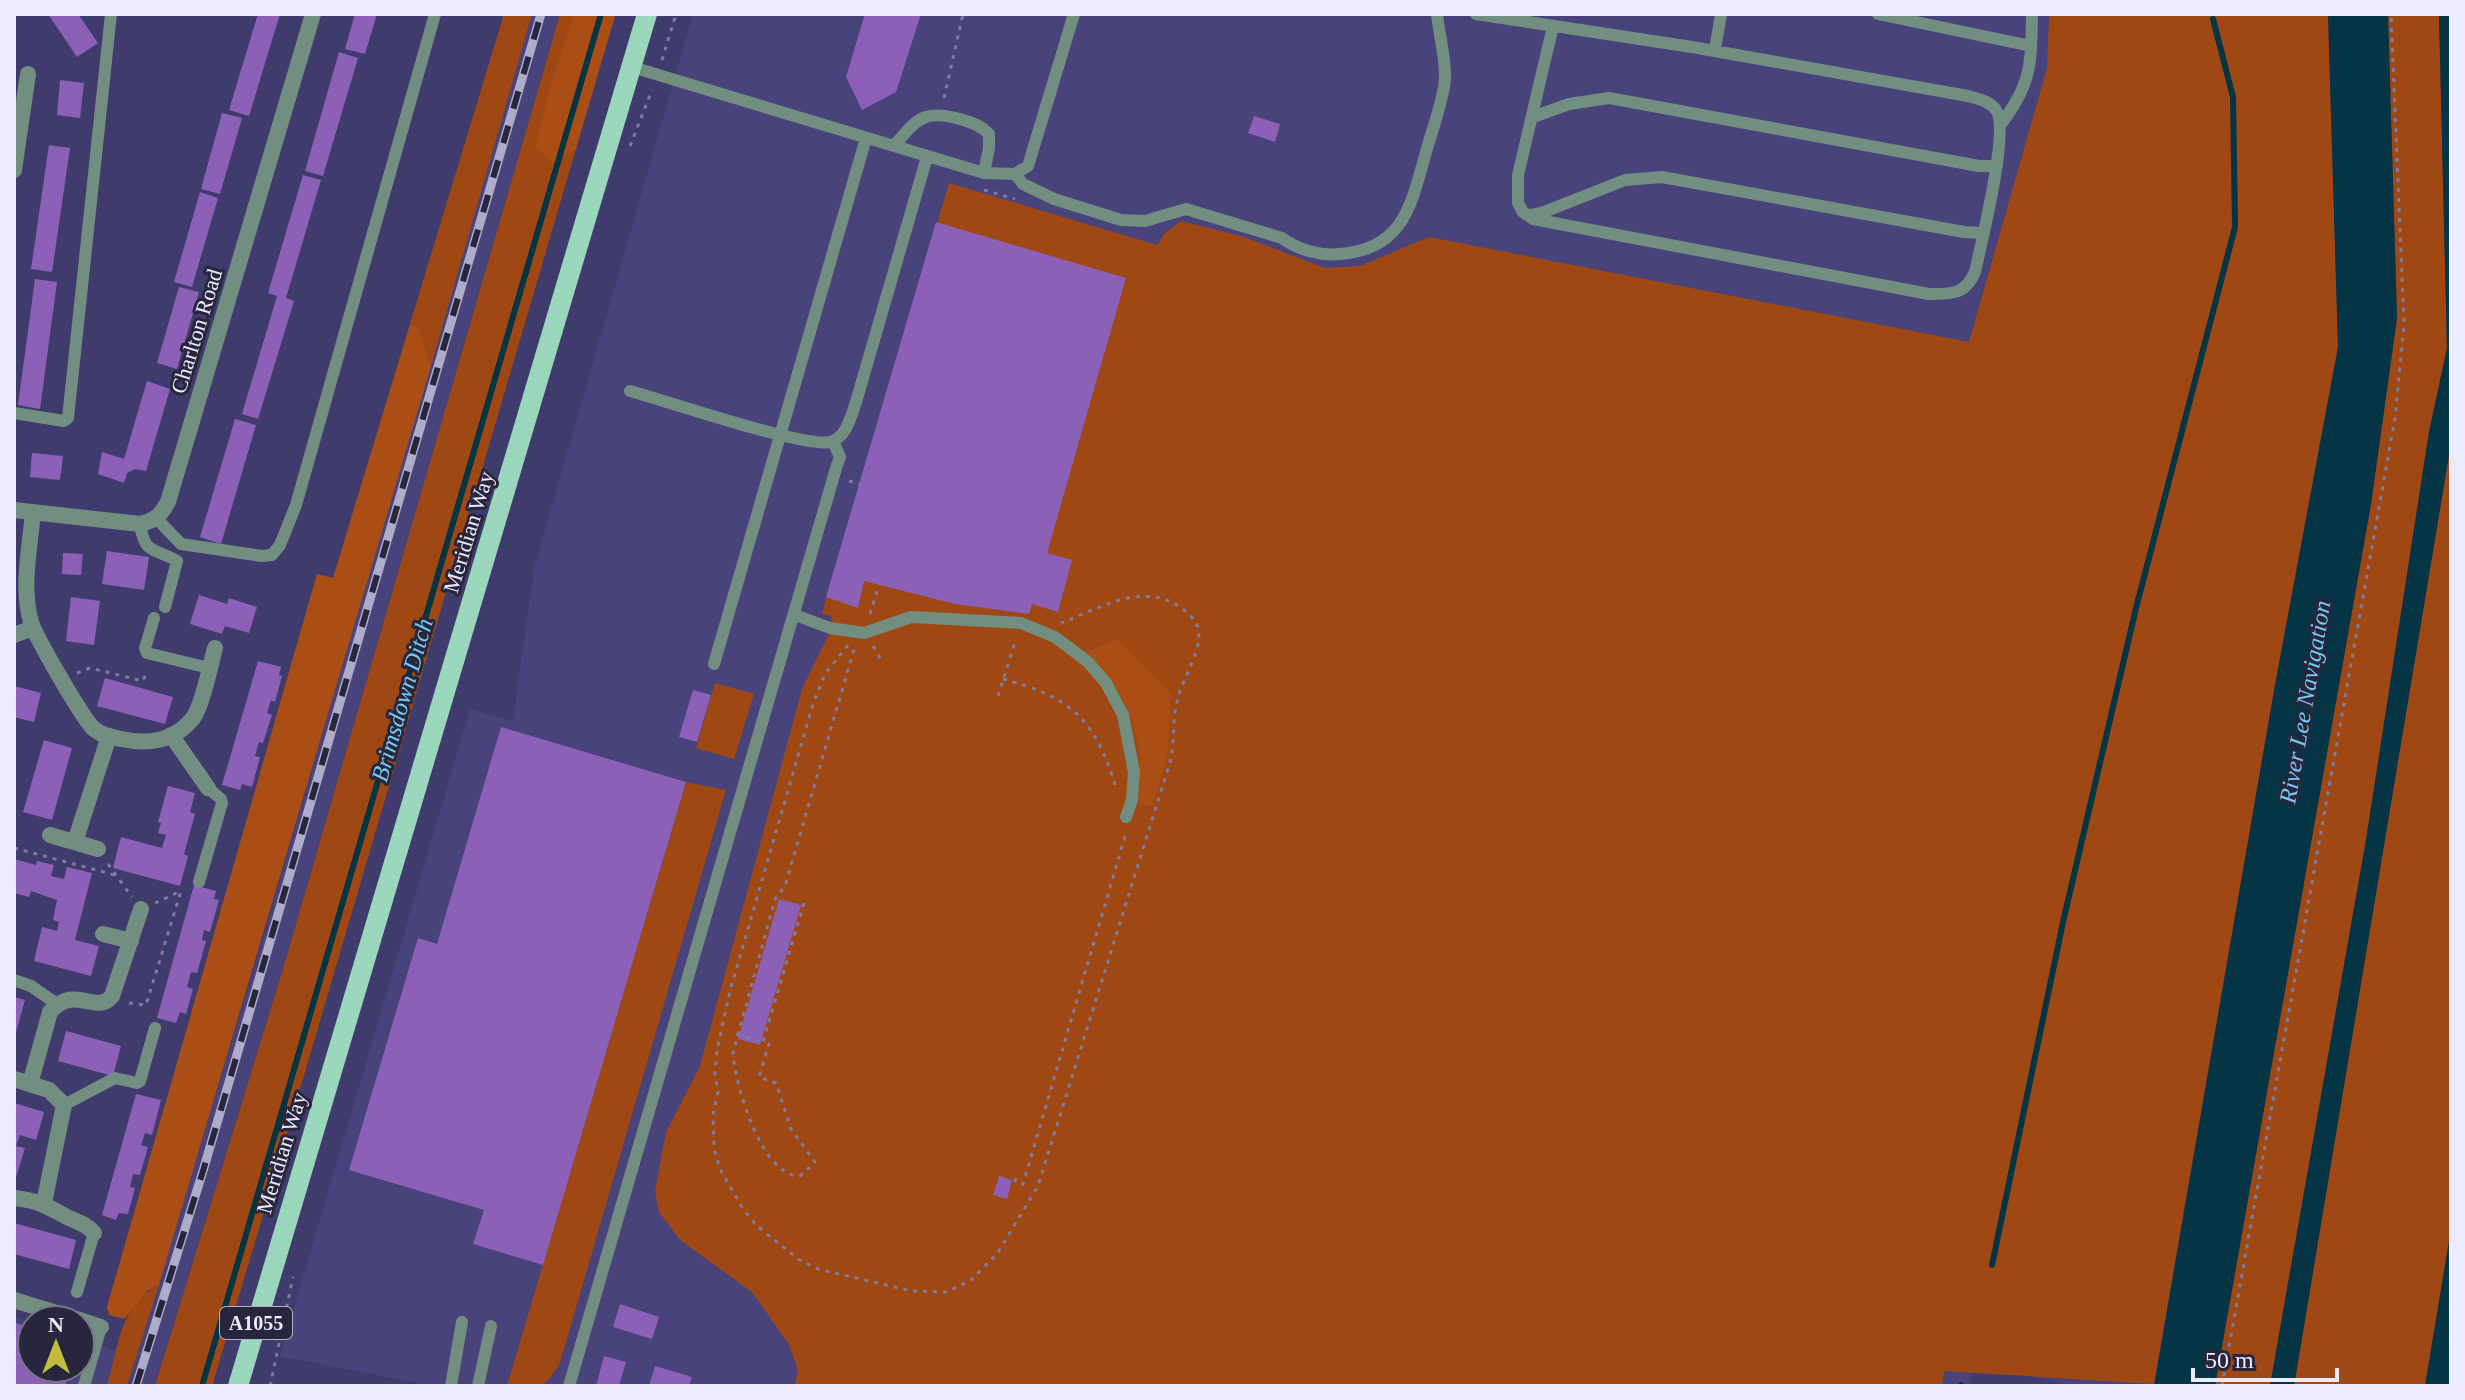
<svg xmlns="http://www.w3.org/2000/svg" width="2465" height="1400" viewBox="0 0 2465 1400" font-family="'Times New Roman',serif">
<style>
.built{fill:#49437c}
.green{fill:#9f4813}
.forest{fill:#aa4e15}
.water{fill:#053444}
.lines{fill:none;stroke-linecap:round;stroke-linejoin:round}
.stream{stroke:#053444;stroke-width:6}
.building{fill:#8d60b7}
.path{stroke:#7e7ba1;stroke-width:3;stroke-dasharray:4 6;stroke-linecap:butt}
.service{stroke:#718e81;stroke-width:12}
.minor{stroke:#718e81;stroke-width:16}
.primary{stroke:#9ad7bd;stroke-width:20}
.rail-casing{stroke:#aeacca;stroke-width:9}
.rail{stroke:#28263d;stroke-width:6;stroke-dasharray:18;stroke-linecap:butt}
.labels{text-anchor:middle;stroke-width:6;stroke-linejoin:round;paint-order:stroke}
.shield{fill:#28263d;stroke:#b0b0c3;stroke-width:2}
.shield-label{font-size:20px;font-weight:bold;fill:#ebebfd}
.street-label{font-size:22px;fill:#ebebfd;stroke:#28263d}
.water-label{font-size:24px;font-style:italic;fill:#73cdf2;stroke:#28263d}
</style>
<rect width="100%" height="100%" fill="#403b6d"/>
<path class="built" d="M532 14H560L283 969 155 1386H127L255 966Z
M693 14H2328L2338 347 2216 1009 2155 1386H2074L1975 1363 1968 1386H432L280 1356 470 709 513 721 534 569Z
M14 1317 32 1323V1368H80V1339L117 1351 107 1386H14Z"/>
<path class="green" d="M504 14H532L431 366 419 328 410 324Z
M560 14H575L552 80 554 164 576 149 261 1222 212 1386H155L283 969Z
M2049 14H2328L2338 347 2275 685 2154 1384 1944 1371 1942 1386H795L798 1369 788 1343 752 1292 680 1240 659 1212 655 1191 666 1132 700 1066 802 689 828 636 832 617 822 613 949 183 1157 245 1165 233 1181 221 1241 236 1325 268 1360 266 1429 237 1969 342 2047 68Z
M2388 14H2439L2447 348 2429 432 2366 840 2270 1386H2215L2371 504 2397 318Z
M2451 443V1229L2425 1386H2294Z
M715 683 754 694 734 759 696 748Z
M686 782 726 790 560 1363C542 1393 539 1386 507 1386Z
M159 1285 127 1386H107C118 1349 120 1303 159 1285Z"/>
<path class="forest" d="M613 14 615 16 576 149 554 164 535 147 552 80 574 15Z
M410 324 419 328 431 366 159 1285 147 1291 124 1319 109 1315 107 1307 317 574 333 578Z
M1118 639 1171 694 1167 759 1152 806 1139 803C1144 733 1133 702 1086 652Z"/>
<path class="water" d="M2328 14H2388L2397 318 2371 504 2215 1386H2154L2275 685 2338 347Z
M2439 14H2451V443L2294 1386H2270L2366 840 2429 432 2447 348Z
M2451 1229V1386H2425Z"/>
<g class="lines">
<path class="stream" d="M1992 1265 2063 922 2136 608 2235 227 2233 97 2213 19
M202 1386 601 14
M1961 1386V1385"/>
</g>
<path class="building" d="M48 14H78L98 43 77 57Z
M258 14H280L249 116 229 110Z
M355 14H377L365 54 345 49Z
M865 14H921L896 92 862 110 846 77Z
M339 52 358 58 323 176 305 171Z
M60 80 84 83 80 118 57 115Z
M222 113 242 118 220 194 201 189Z
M1254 116 1280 124 1275 142 1248 133Z
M49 145 70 148 52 272 31 269Z
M303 175 321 180 286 298 294 301 258 419 242 414 277 296 268 293Z
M200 192 218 198 192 287 174 282Z
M936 222 1126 278 1047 553 1072 560 1058 612 1032 604 1029 614 955 604 864 581 858 608 826 597Z
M35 279 57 282 40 409 18 405Z
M179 287 199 292 177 369 157 363Z
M147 381 170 389 146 471 135 469 127 473 124 483 98 474 102 452 124 459Z
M235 419 256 425 221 544 200 537Z
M32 453 63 456 60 480 30 477Z
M107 551 149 557 144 590 102 584Z
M63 553 83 554 81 575 62 574Z
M199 595 227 604 229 598 257 607 249 633 225 626 222 634 190 624Z
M71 597 100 601 94 645 66 641Z
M258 661 281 667 279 675 282 676 275 702 271 700 267 713 272 715 263 743 259 742 255 756 260 757 252 787 242 784 240 790 222 785Z
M105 678 173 697 165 724 97 706Z
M14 686 41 693 34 722 14 717Z
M693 690 711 695 697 742 679 737Z
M501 727 686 782 543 1265 473 1244 484 1210 349 1170 418 938 437 944Z
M44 740 72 748 52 820 23 812Z
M168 786 195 793 190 812 195 814 184 854 188 856 180 886 113 868 121 837 162 848 166 835 158 833 161 823 158 822Z
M14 859 36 865 37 861 54 865 51 876 64 879 67 867 92 873 75 940 99 946 91 976 34 961 42 927 57 931 59 922 53 920 57 900 31 891 29 897 14 893Z
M194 885 216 891 214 899 219 900 210 932 204 930 202 940 206 941 197 973 191 972 187 987 193 989 186 1014 180 1012 176 1023 157 1018Z
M779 899 801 905 760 1045 738 1039Z
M14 997 25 1000 15 1036H14Z
M66 1031 121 1046 113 1076 58 1061Z
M136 1094 161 1100 152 1135 145 1133 141 1145 148 1147 140 1175 133 1174 130 1187 135 1188 128 1214 119 1213 116 1220 102 1215Z
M14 1103 44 1112 36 1140 20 1135 16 1146 25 1148 15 1181Z
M999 1176 1012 1180 1007 1199 993 1195Z
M14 1223 76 1240 69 1269 14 1254Z
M620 1304 659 1317 652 1339 613 1327Z
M15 1323 32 1328V1368H71L65 1386H14Z
M604 1356 626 1362 619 1386H596Z
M655 1366 692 1377 689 1386H649Z"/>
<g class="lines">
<path class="path" d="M662 60 676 14
M944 98 963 14
M630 146 652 90
M984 190 1015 199
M849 481 860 484
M870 614 879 585
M848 645 825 674 813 704 730 991 717 1050 715 1073 718 1092 713 1115 714 1149 720 1169 743 1209 756 1225 798 1259 818 1269 912 1291 946 1292 970 1281 997 1254 1038 1186 1171 759C1175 739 1172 718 1178 698 1183 677 1203 650 1198 628 1196 620 1189 614 1183 609 1144 580 1100 608 1061 623
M873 646 881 660
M77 673 90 668 143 681 147 670
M1003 679C1071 697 1096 720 1116 788
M998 696 1016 639
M14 848 115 875
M108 864 132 897
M155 903 181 891
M804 903 763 1042 769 1044 759 1077 776 1083 791 1129 815 1162 800 1176C761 1176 735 1084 733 1053L775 899 785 886 855 646
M129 1003 146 1005 181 891
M736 1034 763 1042
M1016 1178 1015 1181 1023 1184 1126 833
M270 1386 293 1277
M2222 1386 2395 418 2404 324 2391 14"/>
<path class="service" d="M1476 14 1692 47 1968 96C1978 99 1990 101 1996 110 2010 129 1981 244 1975 272 1965 295 1952 294 1929 294L1533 219 1523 212 1518 203V175L1553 26
M1878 14 2031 46
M1715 50 1721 14
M632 67 984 173 1015 174 1028 166 1074 14
M1533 117 1569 104 1609 98 1979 166H1997
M2001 124C2032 83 2031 64 2032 14
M894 146C917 119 923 109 960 119 973 123 980 125 989 134V148L984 173
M1015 174 1023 184 1054 199 1121 220 1145 221 1186 209 1282 238C1298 250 1320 256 1340 254 1404 249 1411 205 1426 152 1432 131 1440 109 1444 87 1448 68 1439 35 1437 14
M1530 215 1544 212 1625 180 1662 177 1964 232 1983 233
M630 391C664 400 804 448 830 442 846 438 851 417 856 402L927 157
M14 413 64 421 68 418 111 14
M157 519 181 544 262 556 272 555 280 545 296 505 435 14
M140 524C145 556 154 547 177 561L165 607
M795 615 830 628 864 633 911 617 1021 623 1055 637 1088 662 1106 683 1123 715 1134 772 1132 800 1126 817
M154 618 145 648 147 653 209 668
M714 664 866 138
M199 882 222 803 221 799 208 788
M14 980 31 986 57 1004
M64 1105 115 1078 137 1083 140 1081 155 1028
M77 1292 94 1233
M84 1386 101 1327
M451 1386 462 1322
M478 1386 491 1326
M569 1386 837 465 840 457 833 441"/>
<path class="minor" d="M14 170 28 74
M14 510 140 524C156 520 160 516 168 502L313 14
M33 512C30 547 21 588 31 622 36 638 82 717 93 728 100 735 111 737 121 739 148 745 175 741 193 718 202 707 211 663 215 648
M14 635 33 628
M171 735 208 788
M50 835 98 849
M75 842 109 736
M103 934 131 941
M14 1079 49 1090 64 1105 44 1203
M30 1084 50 1012C75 983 96 1016 112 996L141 909
M14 1198C39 1201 43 1204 65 1216 76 1222 86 1223 94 1233
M14 1300 79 1320
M80 1320 101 1327"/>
<path class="primary" d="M238 1386 647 14"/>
<g class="rail-casing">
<path id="rail" d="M136 1386 203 1171 541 14"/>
</g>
<use href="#rail" class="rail"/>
</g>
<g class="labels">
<rect class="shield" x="220" y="1307" width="72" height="32" rx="6"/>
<g class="shield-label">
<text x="256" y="1330">A1055</text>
</g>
<g class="street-label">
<text transform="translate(196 331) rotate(-73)" y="8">Charlton Road</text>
<text transform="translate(468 532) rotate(-73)" y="8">Meridian Way</text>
<text transform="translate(281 1153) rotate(-73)" y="8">Meridian Way</text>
</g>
<g class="water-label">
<text transform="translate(402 700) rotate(-74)" y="8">Brimsdown Ditch</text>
<text transform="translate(2305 702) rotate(-80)" y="8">River Lee Navigation</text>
</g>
</g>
<rect width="2465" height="1400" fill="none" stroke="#ebebfd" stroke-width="32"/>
<g transform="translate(56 1344)"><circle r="38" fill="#28263d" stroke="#76758a" stroke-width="2"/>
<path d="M0-6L14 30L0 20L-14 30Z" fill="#c3bd3e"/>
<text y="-12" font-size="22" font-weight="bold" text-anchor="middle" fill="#ebebfd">N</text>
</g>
<path d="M2193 1368v12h144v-12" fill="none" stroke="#ebebfd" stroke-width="4"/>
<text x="2205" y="1368" font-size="24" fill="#ebebfd" stroke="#28263d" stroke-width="6" paint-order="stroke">50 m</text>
</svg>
